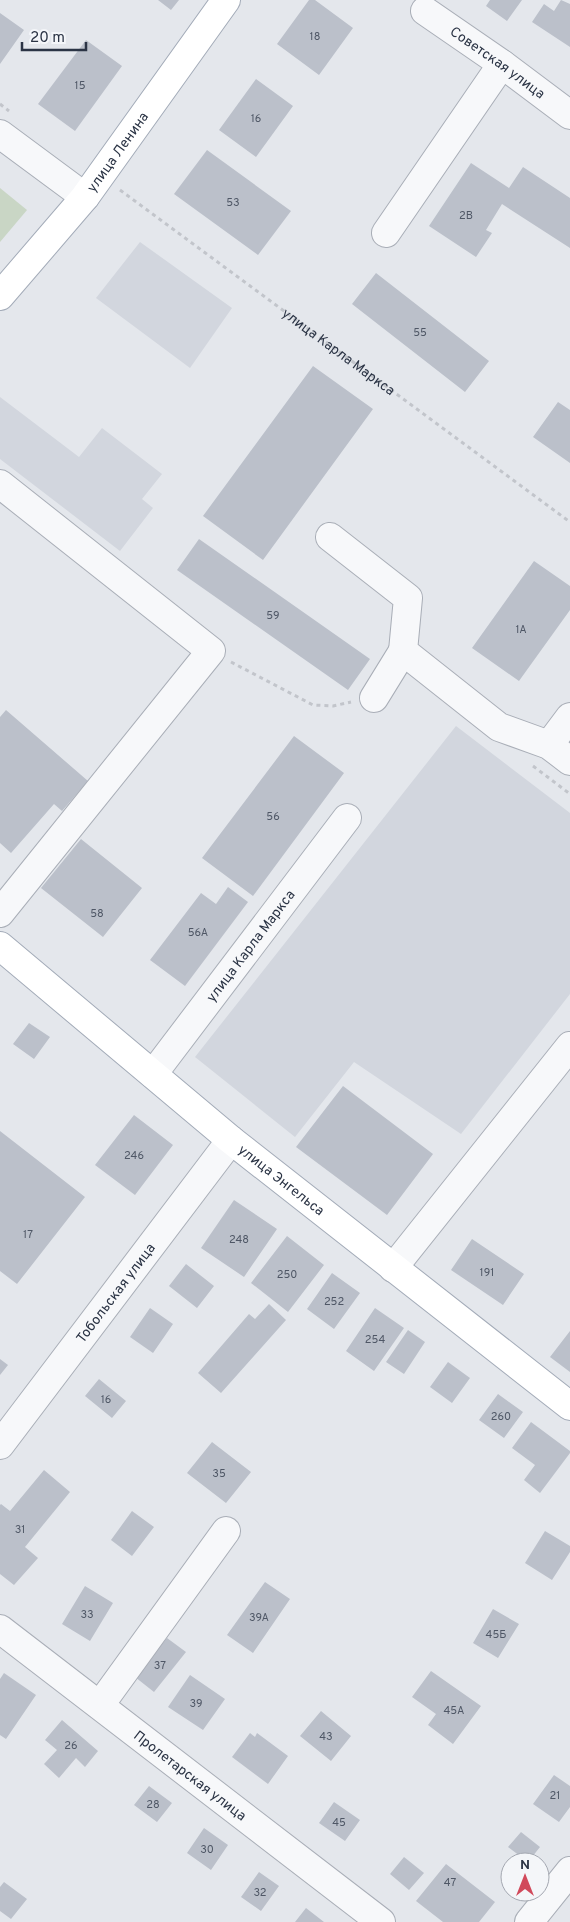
<svg xmlns="http://www.w3.org/2000/svg" width="570" height="1922" viewBox="0 0 570 1922" font-family="Overpass,sans-serif">
<style>
.built{fill:#d2d6de}
.green{fill:#c9d6c5}
.building{fill:#bbc0ca}
.lines{fill:none;stroke-linecap:round;stroke-linejoin:round}
.minor-casing{stroke:#a9aeb7;stroke-width:30}
.major-casing{stroke:#a3abb8;stroke-width:30}
.path{stroke:#c2c5cb;stroke-width:3;stroke-dasharray:4 4;stroke-linecap:butt}
.minor{stroke:#f7f8fa;stroke-width:28}
.major{stroke:#fff;stroke-width:28}
.labels{text-anchor:middle;stroke-width:4.5;stroke-linejoin:round;paint-order:stroke}
.number-label{font-size:11px;fill:#4f5766}
.street-label{font-size:14px;fill:#2b3445;stroke:#f4f6f9}
</style>
<rect width="100%" height="100%" fill="#e4e7ec"/>
<path class="built" d="M140 242 232 308 190 368 96 298Z
M0 397 79 457 102 428 162 474 142 499 153 508 120 551 0 459Z
M456 726 570 813V994L461 1134 354 1062 295 1137 195 1057Z"/>
<path class="green" d="M0 188 27 210 0 242Z"/>
<path class="building" d="M158 0H179L171 10Z
M309 0H315L353 28 319 75 277 44Z
M490 0H522L507 21 486 6Z
M561 0 570 4V47L532 22 544 4 554 11Z
M0 13 24 30 0 64Z
M86 40 122 66 75 131 38 104Z
M256 79 293 106 256 157 219 130Z
M207 150 291 211 258 255 174 194Z
M471 163 509 188 523 167 570 198V248L502 204 486 230 492 233 476 257 429 226Z
M376 273 489 361 465 392 352 304Z
M313 366 373 409 263 560 203 516Z
M558 402 570 410V463L533 437Z
M199 539 370 659 348 690 177 570Z
M534 561 570 586V610L519 681 472 648Z
M6 710 88 781 62 811 54 804 11 853 0 843V717Z
M294 736 344 773 253 896 202 858Z
M81 839 142 888 103 937 41 888Z
M228 887 248 902 185 986 150 960 201 893 216 904Z
M29 1023 50 1037 34 1059 13 1044Z
M343 1086 433 1154 387 1215 296 1147Z
M134 1115 173 1145 135 1195 95 1165Z
M0 1131 85 1197 17 1284 0 1271Z
M234 1200 277 1229 244 1277 201 1248Z
M287 1236 324 1265 288 1312 251 1283Z
M472 1239 524 1274 503 1305 451 1270Z
M186 1264 214 1286 197 1308 169 1286Z
M332 1273 360 1293 334 1329 307 1309Z
M269 1304 286 1320 221 1393 198 1373 249 1314 255 1319Z
M150 1308 173 1324 153 1353 130 1337Z
M375 1308 404 1328 374 1371 346 1351Z
M408 1330 425 1342 404 1374 386 1362Z
M570 1331V1372L550 1357Z
M0 1359 8 1365 0 1375Z
M448 1362 470 1378 452 1403 430 1387Z
M99 1379 126 1401 112 1418 85 1396Z
M498 1394 523 1412 504 1438 479 1420Z
M531 1422 570 1451V1453L540 1493 524 1480 535 1465 512 1448Z
M212 1442 251 1472 226 1503 187 1473Z
M44 1470 70 1492 25 1547 38 1558 14 1585 0 1574V1505L1 1504 10 1511Z
M132 1511 154 1527 132 1556 111 1540Z
M545 1531 570 1546V1552L552 1580 525 1563Z
M265 1582 290 1599 253 1653 227 1635Z
M85 1586 113 1603 90 1641 62 1624Z
M493 1609 519 1624 498 1658 473 1643Z
M167 1638 186 1652 154 1692 135 1677Z
M431 1671 481 1706 453 1744 428 1725 436 1714 412 1697Z
M4 1673 36 1695 6 1739 0 1735V1679Z
M190 1675 225 1699 203 1730 168 1707Z
M321 1711 351 1736 331 1761 300 1736Z
M62 1720 98 1751 85 1767 76 1758 59 1778 44 1764 57 1750 45 1740Z
M250 1733 255 1737 257 1733 288 1756 268 1784 232 1757Z
M554 1775 570 1786V1807L559 1822 533 1804Z
M149 1786 172 1803 157 1822 134 1805Z
M334 1802 360 1820 345 1841 319 1823Z
M204 1828 228 1845 211 1870 187 1853Z
M521 1832 540 1847 528 1862 508 1847Z
M404 1857 424 1873 409 1890 390 1874Z
M446 1864 495 1902 479 1922H443L416 1901Z
M259 1872 279 1886 261 1911 241 1897Z
M4 1882 27 1899 11 1919 0 1911V1887Z
M306 1908 324 1922H295Z"/>
<g class="lines">
<g class="minor-casing">
<g id="minor">
<path id="s2" d="M425 11 502 64 570 115"/>
<path d="M0 134 85 197"/>
<path d="M386 233 502 64"/>
<path d="M0 484 211 651 0 913"/>
<path d="M330 537 408 598 403 651 499 727 549 745 570 761"/>
<path d="M374 698 403 651"/>
<path d="M549 745 570 717"/>
<path id="s3" d="M153 1074 347 818"/>
<path d="M393 1268 570 1046"/>
<path id="s4" d="M0 1445 231 1140"/>
<path id="s5" d="M0 1629 381 1922"/>
<path d="M100 1705 226 1531"/>
<path d="M529 1922 570 1871"/>
</g>
</g>
<g class="major-casing">
<g id="major">
<path id="s6" d="M0 296 85 197 226 0"/>
<path id="s7" d="M0 946 231 1140 570 1406"/>
</g>
</g>
<g class="path">
<path d="M0 104 9 111"/>
<path id="s1" d="M120 190 570 522"/>
<path d="M231 662 313 705 333 706 351 702"/>
<path d="M533 766 570 794"/>
</g>
<use href="#minor" class="minor"/>
<use href="#major" class="major"/>
</g>
<g class="labels">
<g class="number-label">
<text x="315" y="40">18</text>
<text x="80" y="89">15</text>
<text x="256" y="122">16</text>
<text x="233" y="206">53</text>
<text x="466" y="219">2В</text>
<text x="420" y="336">55</text>
<text x="273" y="619">59</text>
<text x="521" y="633">1А</text>
<text x="273" y="820">56</text>
<text x="97" y="917">58</text>
<text x="198" y="936">56А</text>
<text x="134" y="1159">246</text>
<text x="28" y="1238">17</text>
<text x="239" y="1243">248</text>
<text x="487" y="1276">191</text>
<text x="287" y="1278">250</text>
<text x="334" y="1305">252</text>
<text x="375" y="1343">254</text>
<text x="106" y="1403">16</text>
<text x="501" y="1420">260</text>
<text x="219" y="1477">35</text>
<text x="20" y="1533">31</text>
<text x="87" y="1618">33</text>
<text x="259" y="1621">39А</text>
<text x="496" y="1638">45Б</text>
<text x="160" y="1669">37</text>
<text x="196" y="1707">39</text>
<text x="454" y="1714">45А</text>
<text x="326" y="1740">43</text>
<text x="71" y="1749">26</text>
<text x="555" y="1799">21</text>
<text x="153" y="1808">28</text>
<text x="339" y="1826">45</text>
<text x="207" y="1853">30</text>
<text x="450" y="1886">47</text>
<text x="260" y="1896">32</text>
</g>
<g class="street-label">
<text dy="5" stroke="none"><textPath href="#s2" startOffset="89">Советская улица</textPath></text>
<text dy="5" stroke="none"><textPath href="#s6" startOffset="186">улица Ленина</textPath></text>
<text dy="5" stroke="none"><textPath href="#s1" startOffset="272">улица Карла Маркса</textPath></text>
<text dy="5" stroke="none"><textPath href="#s3" startOffset="161">улица Карла Маркса</textPath></text>
<text dy="5" stroke="none"><textPath href="#s7" startOffset="366">улица Энгельса</textPath></text>
<text dy="5" stroke="none"><textPath href="#s4" startOffset="191">Тобольская улица</textPath></text>
<text dy="5" stroke="none"><textPath href="#s5" startOffset="240">Пролетарская улица</textPath></text>
</g>
</g>
<g transform="translate(525 1877)"><circle r="24" fill="#f4f6f9" stroke="#a4a8b1"/>
<path d="M0-4L9 19L0 12L-9 19Z" fill="#d1495b"/>
<text y="-8" font-size="14" font-weight="bold" text-anchor="middle" fill="#2b3445">N</text>
</g>
<path d="M22 42v8h64v-8" fill="none" stroke="#2b3445" stroke-width="2.5"/>
<text x="30" y="42" font-size="15" fill="#2b3445" stroke="#f4f6f9" stroke-width="4" paint-order="stroke">20 m</text>
</svg>
